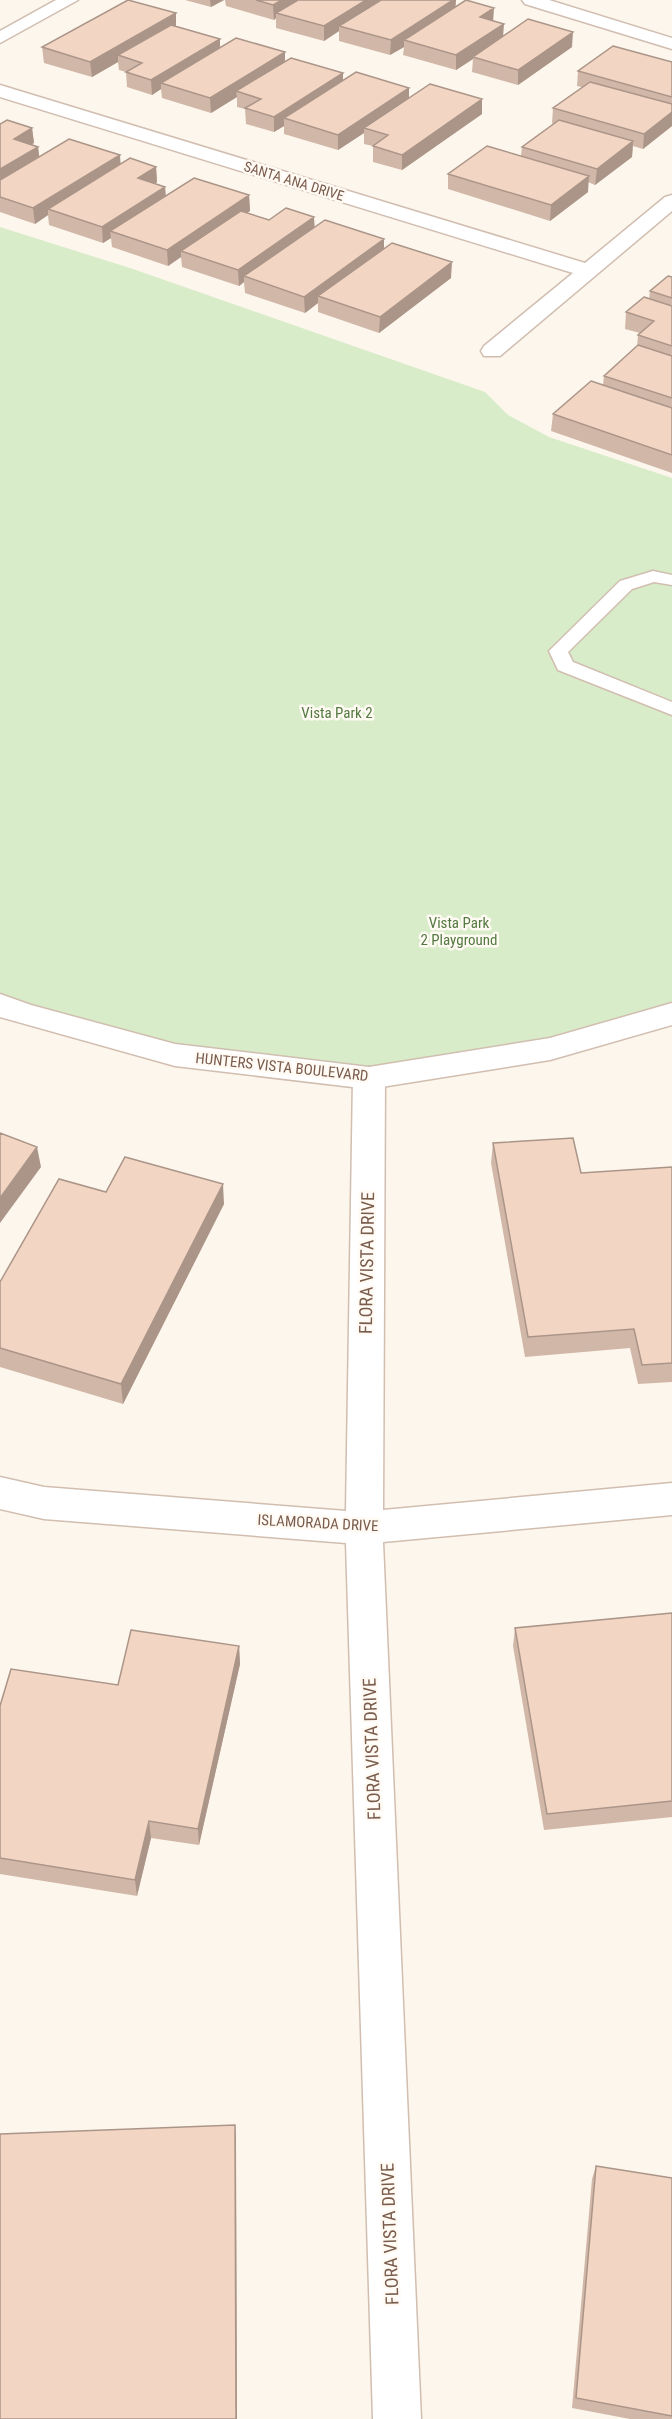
<svg xmlns="http://www.w3.org/2000/svg" width="672" height="2419" viewBox="0 0 672 2419" font-family="'Roboto Condensed',sans-serif">
<style>
.green{fill:#d8ecc9}
.lines{fill:none;stroke-linecap:round;stroke-linejoin:round}
.service-casing{stroke:#d1beb0;stroke-width:3}
.minor-casing{stroke:#d1beb0;stroke-width:3}
.tertiary-casing{stroke:#d1beb0;stroke-width:3}
.service{fill:#fff;fill-rule:evenodd}
.minor{fill:#fff;fill-rule:evenodd}
.tertiary{fill:#fff;fill-rule:evenodd}
.wall{fill:#d1b7a8}
.shaded-wall{fill:#aa9588}
.building{fill:#f3d5c3;stroke:#aa9588;stroke-width:1.5}
.labels{text-anchor:middle;stroke-width:5;stroke-linejoin:round;paint-order:stroke}
.far-street-label{font-size:14px;fill:#7a5c4d;stroke:#fffaf3}
.park-label{font-size:15px;fill:#537a41;stroke:#fffaf3}
.street-label{font-size:15px;fill:#7a5c4d;stroke:#fffaf3}
.near-street-label{font-size:18px;fill:#7a5c4d;stroke:#fffaf3}
</style>
<rect width="100%" height="100%" fill="#fdf6ec"/>
<path class="green" d="M0 227 133 269 485 392 508 415 549 437 672 478V1014L369 1078 175 1055 0 1005Z"/>
<g class="lines">
<g class="service-casing">
<path id="service" d="M653 571 672 575V585L654 582 632 589 568 652 573 662 672 702V715L558 670 549 651 620 581Z"/>
</g>
<g class="minor-casing">
<path id="minor" d="M56 0H78L0 43V31Z
M522 0H549L672 38V49L525 4Z
M0 85 585 263 665 197 672 195V211L500 356H484L481 351 484 346 573 273 0 97Z
M369 1067 380 1070 385 1078 383 1510 672 1483V1515L383 1542 421 2419H373L346 1543 44 1519 0 1509V1477L44 1487 346 1511 353 1078 358 1070Z"/>
</g>
<g class="tertiary-casing">
<path id="tertiary" d="M0 994 31 1005 175 1044 369 1067 550 1038 672 1003V1025L550 1060 369 1089 175 1066 0 1017Z"/>
</g>
<use href="#service" class="service"/>
<use href="#minor" class="minor"/>
<use href="#tertiary" class="tertiary"/>
</g>
<path class="wall" d="M185 0H224L211 7Z
M225 0H456L455 7 493 21 503 36 572 47 518 85 472 72 473 59 456 70 403 55 404 47 390 55 339 41V31L324 41 276 28V18L274 20 226 6Z
M176 13V26L220 47 285 52V61L343 80 409 88V98L482 99V114L402 170 373 162V146L364 144V133L338 150 284 134V126L274 132 246 124 245 109 237 107V97L211 113 162 98 161 89 152 95 127 87 126 72 119 70 118 62 92 77 44 63 42 47Z
M672 62V126L643 149 633 146 632 157 595 185 588 182V192L550 221 448 189V174L521 156 522 147 553 124 552 123 553 108 582 87 577 86 578 71Z
M0 124 32 128 34 143 32 144 38 147 39 156 120 164 156 167 157 182 155 184 165 187 166 196 249 195 250 211 247 213 269 220 315 227 384 248 451 278 379 333 318 312V303L305 313 245 293 244 282 239 286 182 267 181 257 168 266 112 247 111 238 103 243 49 225 48 215 35 224 0 212Z
M672 277V473L551 431 553 414 603 385 604 376 637 347 638 335 640 333 625 329 626 312 649 299 650 291Z
M493 1143 581 1173 672 1167V1382L638 1384 630 1348 525 1357 491 1163Z
M106 1192 224 1204 123 1404 0 1367V1282Z
M672 1613V1817L544 1830 513 1646 515 1628Z
M239 1646 240 1664 199 1845 151 1838 137 1896 0 1874V1706L118 1685Z
M596 2166 672 2178V2419H630L572 2408 592 2179Z"/>
<path class="shaded-wall" d="M210 0H224L211 7Z
M282 0H308L276 13V18L274 20 273 5Z
M366 0H390L339 26V31L324 41V26Z
M453 0H456L455 13 404 40V47L390 55 391 40Z
M494 8 493 23 480 17Z
M176 13V28L118 55V62L92 77 90 62Z
M504 24 503 38 473 57V59L456 70V55Z
M573 32 572 47 518 85V70Z
M220 39V54L161 83V89L152 95 151 80Z
M285 52V67L236 91 237 97 211 113 210 98Z
M343 73V88L284 118V126L274 132V117Z
M409 88V103L364 128V133L338 150V135Z
M482 99V114L402 170V155Z
M672 112V126L643 149 644 134Z
M32 128 34 143 15 154 14 139Z
M633 141 632 157 595 185 597 169Z
M38 147 40 162 0 186V169Z
M120 155 121 170 48 209V215L35 224 33 208Z
M156 167 157 182 139 194 138 178Z
M589 176 588 192 550 221 551 205Z
M165 187 166 203 110 231 111 238 103 243 102 227Z
M249 195 250 211 187 253 181 251V257L168 266 167 250Z
M314 217 315 233 244 276V282L239 286 238 270Z
M384 239V255L318 296V303L305 313 304 297Z
M452 262 451 278 379 333 380 317Z
M37 1147 41 1167 0 1223V1198Z
M223 1184 224 1204 123 1404 121 1384Z
M239 1646 240 1664 199 1845 198 1829Z
M149 1821 151 1838 137 1896 135 1880Z
M235 2125 236 2138 237 2419H236Z"/>
<path class="building" d="M128 0 176 13 90 62 42 47Z
M256 0H282L273 5Z
M298 0H366L324 26 276 13Z
M381 0H453L391 40 339 26Z
M466 0 494 8 480 17 504 24 456 55 404 40Z
M528 19 573 32 518 70 473 57Z
M171 25 220 39 151 80 126 72 142 63 118 55Z
M236 38 285 52 210 98 161 83Z
M613 46 672 62V97L578 71Z
M291 58 343 73 274 117 245 108 261 99 236 91Z
M356 72 409 88 338 135 284 118Z
M590 82 672 104V112L644 134 553 108Z
M430 84 482 99 402 155 373 146 388 135 364 128Z
M7 120 32 128 14 139 38 147 0 169V124Z
M559 120 633 141 597 169 522 147Z
M69 139 120 155 33 208 0 197V180Z
M487 146 589 176 551 205 448 174Z
M130 158 156 167 138 178 165 187 102 227 48 209Z
M194 178 249 195 167 250 110 231Z
M286 208 314 217 238 270 181 251 241 211 269 220Z
M325 220 384 239 304 297 244 276Z
M392 243 452 262 380 317 318 296Z
M668 276 672 277V298L650 291Z
M644 297 672 306V346L638 335 654 321 626 312Z
M638 345 672 356V398L604 376Z
M591 381 672 408V455L553 414Z
M0 1133 37 1147 0 1198Z
M573 1138 581 1173 672 1167V1363L642 1365 634 1329 528 1337 493 1143Z
M125 1157 223 1184 121 1384 0 1348V1282L59 1179 106 1192Z
M672 1613V1801L547 1814 515 1628Z
M131 1630 239 1646 198 1829 149 1821 135 1880 0 1858V1706L11 1669 118 1685Z
M235 2125 236 2419H0V2134Z
M596 2166 672 2178V2416L576 2398Z"/>
<g class="labels">
<g class="far-street-label">
<text transform="translate(294 181) rotate(17)" y="5">SANTA ANA DRIVE</text>
</g>
<g class="park-label">
<text x="337" y="718">Vista Park 2</text>
<text x="459" y="928">Vista Park<tspan x="459" dy="17">2 Playground</tspan></text>
</g>
<g class="street-label">
<text transform="translate(282 1067) rotate(6)" y="5">HUNTERS VISTA BOULEVARD</text>
<text transform="translate(318 1523) rotate(3)" y="5">ISLAMORADA DRIVE</text>
</g>
<g class="near-street-label">
<text transform="translate(367 1263) rotate(-89)" y="6">FLORA VISTA DRIVE</text>
<text transform="translate(372 1749) rotate(-92)" y="6">FLORA VISTA DRIVE</text>
<text transform="translate(390 2234) rotate(-92)" y="6">FLORA VISTA DRIVE</text>
</g>
</g>
</svg>
